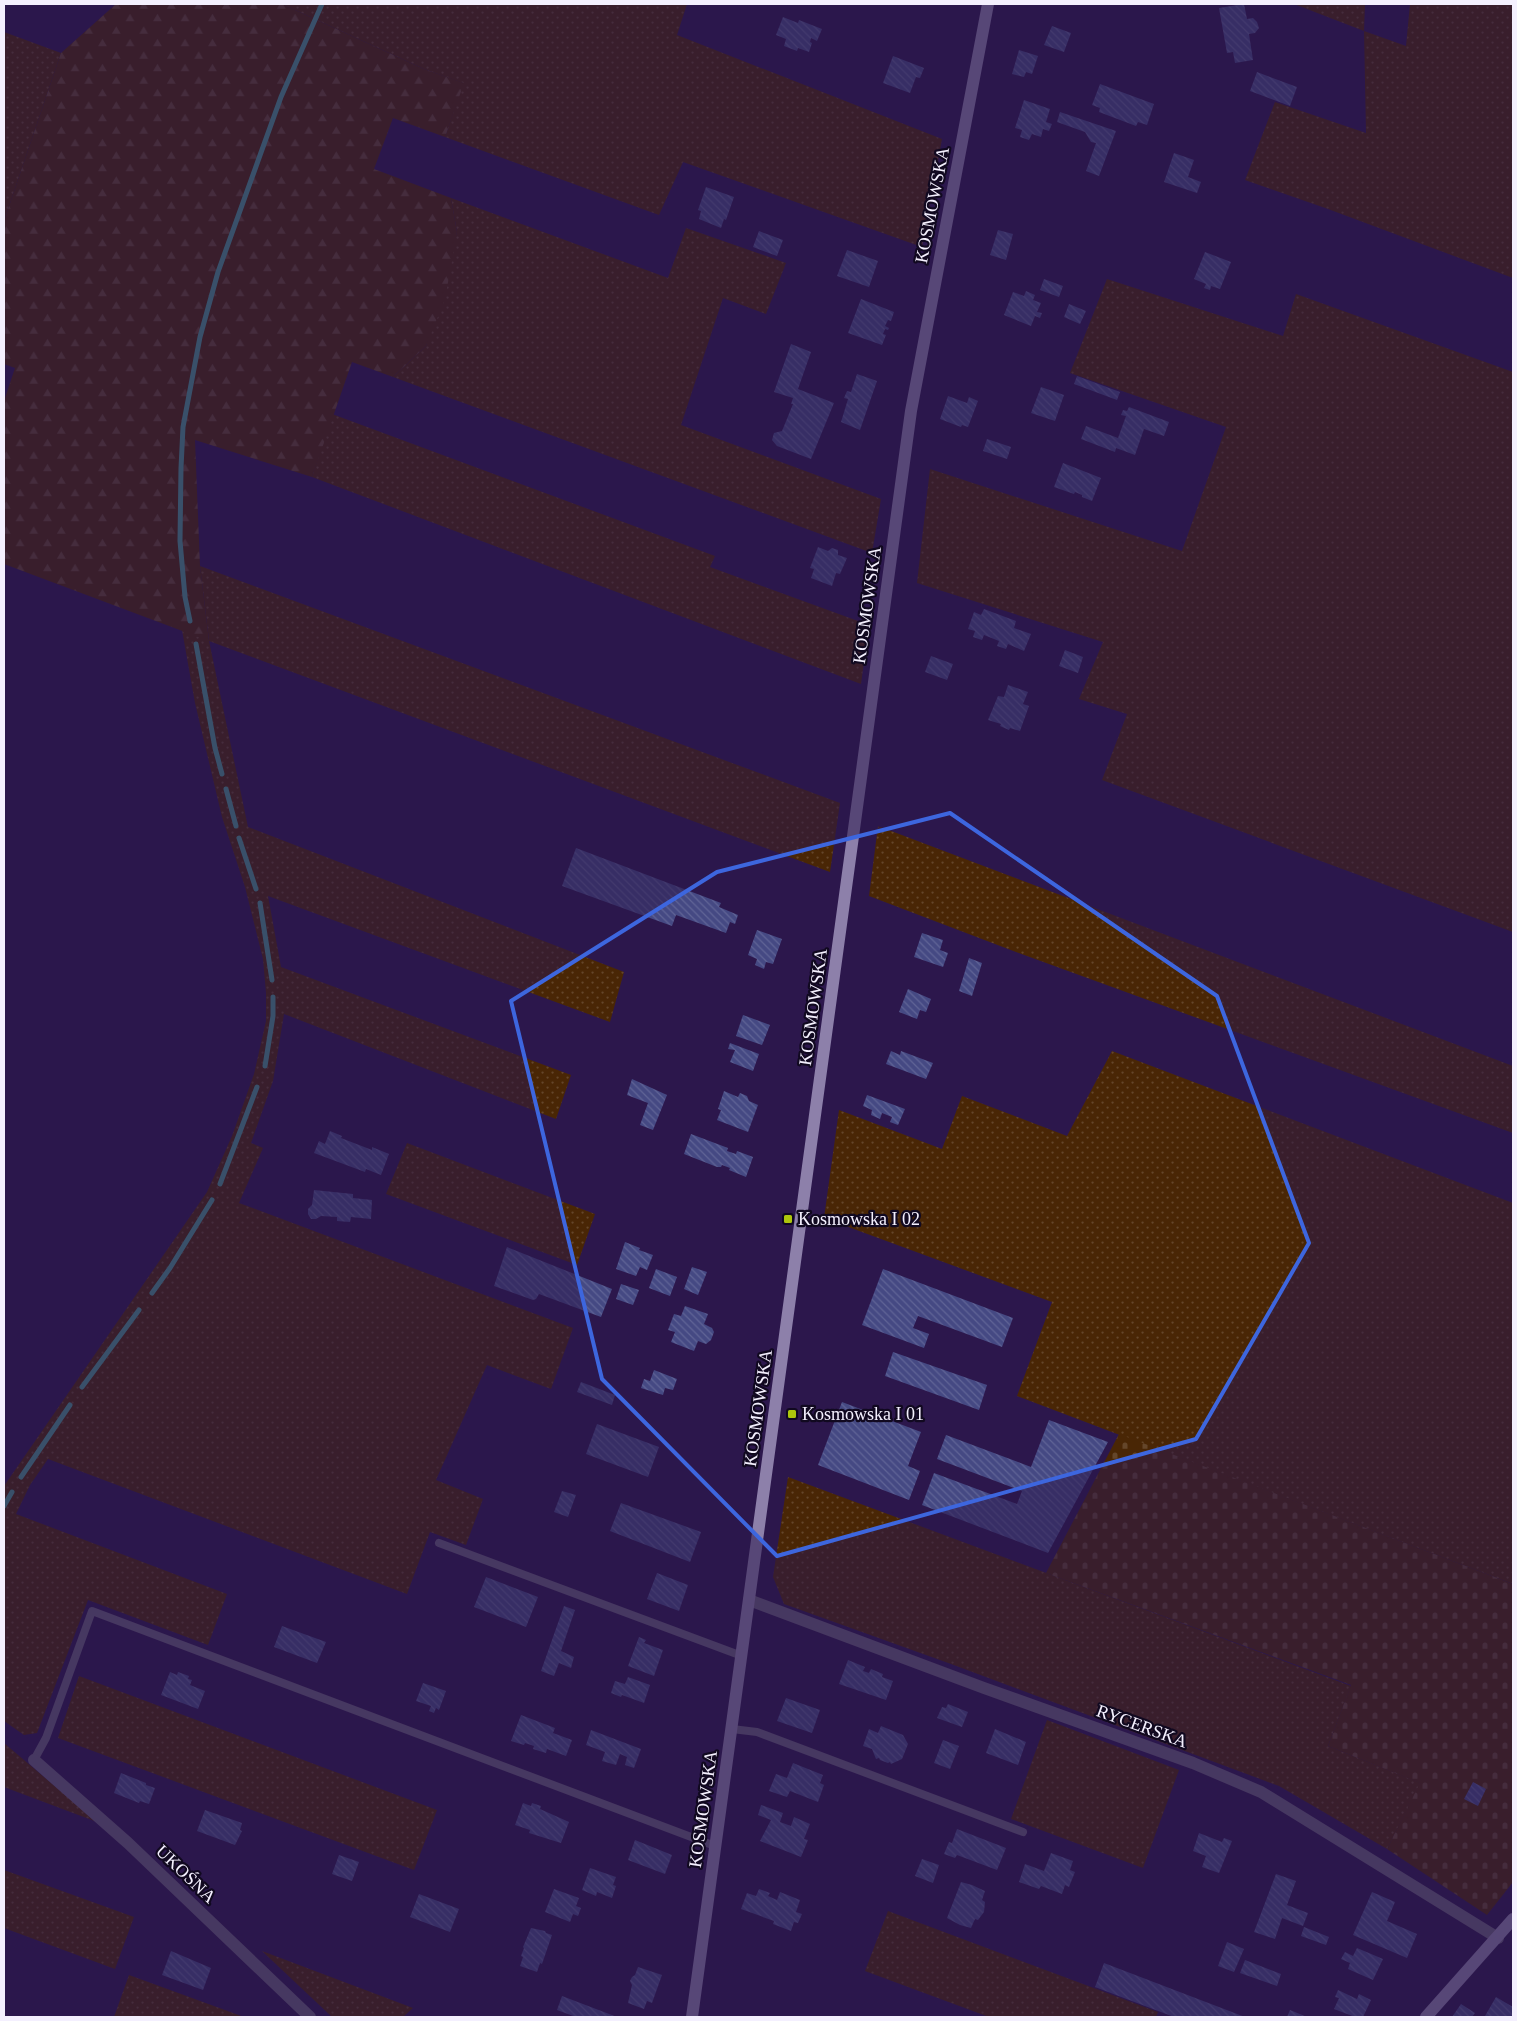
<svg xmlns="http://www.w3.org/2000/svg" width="1517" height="2021" viewBox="0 0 1517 2021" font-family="'Times New Roman',serif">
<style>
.grass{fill:url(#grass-dots)}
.forest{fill:url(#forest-firs)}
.cemetery{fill:url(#cemetery-stones)}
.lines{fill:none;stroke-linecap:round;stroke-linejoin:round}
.stream{stroke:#49968f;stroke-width:5}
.building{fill:url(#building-back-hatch)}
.lane{stroke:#675f7a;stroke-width:8}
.street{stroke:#675f7a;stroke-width:12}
.secondary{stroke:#8d80aa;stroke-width:12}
.marked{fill:none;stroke:#3d66de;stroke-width:4;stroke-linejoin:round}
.poi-dot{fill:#aec60c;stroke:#110920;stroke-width:2}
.labels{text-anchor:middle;stroke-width:4.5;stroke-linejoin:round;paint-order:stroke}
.street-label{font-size:18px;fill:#f4f0fe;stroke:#110920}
.poi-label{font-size:18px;fill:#f4f0fe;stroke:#110920;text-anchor:start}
</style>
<defs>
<pattern id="grass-dots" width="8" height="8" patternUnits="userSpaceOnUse" patternTransform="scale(1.25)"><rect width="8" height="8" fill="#492605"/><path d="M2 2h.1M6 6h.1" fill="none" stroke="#64462a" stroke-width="1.8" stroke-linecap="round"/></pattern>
<pattern id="forest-firs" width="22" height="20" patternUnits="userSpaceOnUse" patternTransform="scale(1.25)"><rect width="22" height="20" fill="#492605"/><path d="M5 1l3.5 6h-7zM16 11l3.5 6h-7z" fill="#64462a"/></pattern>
<pattern id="cemetery-stones" width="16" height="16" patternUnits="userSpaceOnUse" patternTransform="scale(1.25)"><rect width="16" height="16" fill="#492605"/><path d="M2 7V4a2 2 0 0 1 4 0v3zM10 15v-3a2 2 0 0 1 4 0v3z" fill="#64462a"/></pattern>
<pattern id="building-back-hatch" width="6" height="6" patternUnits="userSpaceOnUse" patternTransform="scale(1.25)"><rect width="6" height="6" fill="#454983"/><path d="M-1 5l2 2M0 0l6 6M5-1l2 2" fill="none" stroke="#606496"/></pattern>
</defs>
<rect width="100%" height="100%" fill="#2c174c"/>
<path class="grass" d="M282 4H687L677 35 942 139 922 247 683 162 659 215 445 137 463 83 424 69Z
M1294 4H1365L1364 31 1406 46 1410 4H1513V278L1328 209 1245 180 1275 102 1366 133 1364 31Z
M4 32 61 53 4 221Z
M451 198 668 278 686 228 786 263 766 314 723 298 681 425 881 499 872 553 393 377 426 346 457 232Z
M1107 279 1283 336 1296 294 1513 372V932L1102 780 1127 714 1079 699 1103 642 917 583 930 469 1182 551 1226 427 1070 373Z
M332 414 715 556 710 567 869 625 861 684 312 477Z
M200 566 840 803 830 872 209 641 248 827 624 972 610 1022 268 896 281 967 571 1075 556 1119 284 1014 273 1081 251 1143 263 1148 239 1203 573 1328 551 1389 487 1365 436 1480 483 1499 466 1545 430 1532 407 1594 48 1459 30 1485 16 1514 227 1594 208 1645 88 1600 37 1733 24 1735 4 1721V1486L207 1192 232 1136 254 1074 266 1021V993L263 959 245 887 222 817 195 703 182 630 209 640Z
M878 826 1513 1066V1133L1016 952 869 896Z
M1112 1051 1513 1203V1584L1017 1396 1052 1302 824 1218 839 1110 942 1149 962 1096 1067 1136Z
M407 1143 595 1214 577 1265 386 1194Z
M788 1477 1351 1686 1328 1746 1421 1783 1387 1849 1279 1786 951 1664 784 1604 773 1577Z
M79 1676 437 1810 414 1870 58 1738Z
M1047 1720 1179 1770 1143 1868 1011 1819Z
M4 1743 97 1822 4 1787Z
M4 1870 134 1917 115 1969 4 1928Z
M888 1911 1158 2012 1156 2017H989L865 1971Z
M262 1951 413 2008 403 2017H332Z
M129 1975 244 2017H114Z"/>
<path class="forest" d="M116 4H282L424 69 464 83 445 137 393 118 374 169 451 198 457 232 445 299 426 346 393 377 352 362 312 477 195 440 200 566 209 641 4 564V401L15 368 4 364V221L61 53Z"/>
<path class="cemetery" d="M1119 1434 1513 1584V1882L1487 1915 1387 1849 1420 1783 1328 1746 1351 1685 1046 1573Z"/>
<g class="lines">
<path class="stream" d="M190 621 185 597 180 541 181 468 183 427 200 337 218 272 281 97 322 4
M196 644 215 748 222 774
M226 789 236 826
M239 838 256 889
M260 903 272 980
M265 1066 273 1016V997
M220 1184 257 1087
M152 1293 170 1268 212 1200
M82 1387 139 1310
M21 1477 70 1405
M4 1506 12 1492"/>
</g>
<path class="building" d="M1244 4 1247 19 1253 18 1257 22 1259 28 1255 33 1249 34 1253 60 1235 63 1233 52 1227 53 1219 8Z
M783 17 798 23 799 20 822 29 817 41 811 38 810 42 812 43 809 52 798 48 797 51 784 46 786 39 776 35Z
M1052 26 1071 33 1064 52 1044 45Z
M1019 50 1038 56 1032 74 1026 72 1024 77 1012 74Z
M893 56 924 68 920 78 916 77 910 93 883 83Z
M1257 72 1297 87 1290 106 1250 91Z
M1100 84 1154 104 1147 125 1138 122 1136 126 1099 112 1100 108 1092 105Z
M1024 100 1050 109 1046 122 1052 124 1049 131 1043 129 1041 137 1032 134 1029 140 1020 137 1022 130 1015 128Z
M1060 112 1116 131 1099 176 1086 171 1096 143 1091 142 1085 132 1057 122Z
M1174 153 1194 160 1188 177 1201 182 1197 193 1164 182Z
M706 187 734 197 726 220 724 219 721 228 699 219 701 211 698 210Z
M998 230 1013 234 1006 260 990 255Z
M759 231 783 240 777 256 753 247Z
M847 250 878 261 869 287 837 276Z
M1205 252 1231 262 1220 289 1211 286 1210 290 1204 288 1206 284 1194 279Z
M1044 279 1063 286 1059 297 1040 290Z
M1026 291 1035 295 1033 300 1041 303 1037 312 1042 313 1040 318 1035 316 1031 326 1004 315 1013 292 1024 296Z
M861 299 894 312 891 321 888 320 885 326 889 328 888 330 885 329 883 334 886 335 882 345 848 333Z
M1069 304 1086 311 1080 324 1064 317Z
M791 344 811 352 798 389 834 403 811 459 777 446 772 440 774 433 782 431 793 404H791L793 398 774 392Z
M857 374 877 381 860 430 841 422 848 399 844 398 847 391 851 392Z
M1077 376 1120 392 1117 400 1074 384Z
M1041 387 1064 395 1055 421 1031 413Z
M948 396 967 403 969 397 978 401 968 427 962 425 961 427 940 419Z
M1129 407 1169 422 1164 436 1144 429 1135 455 1116 448 1115 452 1081 439 1086 426 1118 438 1126 416 1121 415 1123 410 1127 411Z
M987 439 1011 447 1007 459 983 451Z
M1063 463 1101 478 1092 501 1082 497V495L1075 492 1074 494 1054 487Z
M818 547 828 551 832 548 838 550V555L847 558 840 574 836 573 832 586 811 578 814 569 810 568Z
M984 609 1016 621 1014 628 1031 634 1024 651 1008 644 1006 649 997 646 999 641 984 635 982 640 973 637 975 631 968 629 974 612 981 615Z
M1065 650 1083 657 1078 673 1059 666Z
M931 656 953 664 947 680 925 672Z
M1008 685 1028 692 1023 704 1029 706 1020 731 1010 728 1009 730 1000 726 1001 724 988 720 998 696 1004 697Z
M576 848 721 903 719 907 738 915 735 924 730 922 726 933 676 915 672 926 562 886Z
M757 930 782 939 773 964 766 962 764 969 755 965 757 959 748 955Z
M922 933 943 940 940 950 948 953 943 967 914 957Z
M969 958 982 963 972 996 959 991Z
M908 989 931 999 926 1012 920 1010 917 1019 899 1012Z
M743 1015 770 1025 762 1045 736 1036Z
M730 1043 759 1054 753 1071 730 1062 735 1050 728 1049Z
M891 1051 900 1055 901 1051 933 1063 926 1079 886 1064Z
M632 1079 667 1095 653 1130 640 1125 648 1103 627 1095Z
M724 1091 738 1097 740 1093 747 1096 749 1101 758 1105 748 1132 717 1120 721 1110 718 1109Z
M867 1095 905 1109 898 1125 890 1122 892 1117 882 1113 880 1119 871 1115 872 1110 863 1106Z
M330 1131 342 1136 341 1138 372 1150V1147L389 1154 381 1175 366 1169 365 1172 314 1153 319 1141 325 1144Z
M691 1134 728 1148 727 1151 736 1154 737 1151 753 1157 746 1177 729 1170 730 1168 722 1165 721 1167H717L684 1154Z
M314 1190 353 1194V1198L372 1200 371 1219 351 1217 350 1222 337 1221V1217L321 1216 316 1219H311L308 1214V1209L312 1205Z
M625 1242 640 1248 639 1250 653 1255 647 1270 640 1267 636 1276 616 1269Z
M507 1247 612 1289 601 1317 539 1294 536 1299 533 1300 494 1286Z
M692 1267 707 1272 698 1295 684 1289Z
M656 1269 677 1277 670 1296 649 1288Z
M883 1269 1013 1318 1002 1347 918 1316 913 1328 929 1334 924 1348 862 1325Z
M621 1284 639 1290 633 1305 616 1299Z
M685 1306 708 1314 704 1324 712 1328 714 1332 711 1340 706 1344 698 1341 694 1351 671 1342 675 1332 668 1330 674 1314 681 1316Z
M893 1352 987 1385 979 1410 885 1376Z
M654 1370 677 1379 673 1390 665 1388 663 1395 641 1388 644 1379 650 1381Z
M581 1382 615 1395 612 1405 577 1392Z
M842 1402 921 1432 908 1466 920 1471 909 1500 818 1465Z
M1049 1420 1108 1442 1048 1553 922 1505 934 1473 1017 1504 1022 1491 937 1459 946 1435 1031 1467Z
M597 1424 659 1447 648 1477 586 1454Z
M562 1491 576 1495 568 1517 554 1512Z
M621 1503 701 1532 690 1562 610 1531Z
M657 1573 688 1585 679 1611 647 1599Z
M486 1577 538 1597 526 1627 474 1607Z
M564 1606 575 1610 561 1651 574 1657 571 1668 559 1663 554 1676 541 1671Z
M282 1626 326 1642 317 1663 274 1647Z
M639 1637 646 1640 644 1643 663 1650 654 1676 628 1666Z
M848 1660 865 1667 863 1671 869 1673 871 1669 883 1674 882 1677 893 1681 886 1700 839 1684Z
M170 1672 177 1675 178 1672 189 1676 188 1679 192 1680 190 1685 205 1691 198 1709 161 1695Z
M628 1677 650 1685 644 1703 622 1695 621 1697 611 1693 615 1681 625 1684Z
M423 1683 446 1691 439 1710 436 1708 434 1713 429 1711 431 1706 416 1701Z
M786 1698 820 1710 812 1733 777 1721Z
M948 1704 968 1712 962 1727 937 1718 942 1707 946 1708Z
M521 1715 555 1728 553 1733 572 1740 566 1756 547 1749 546 1753 533 1749 534 1746 525 1743 524 1745 511 1741Z
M881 1726 903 1735 908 1744 902 1759 891 1764 890 1762 888 1763 880 1760 879 1758 876 1759 872 1749 863 1746 869 1729 878 1733Z
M995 1729 1026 1742 1018 1765 986 1753Z
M591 1730 641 1749 634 1768 625 1765 627 1757 620 1754 616 1765 602 1761 605 1752 586 1745Z
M943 1740 959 1746 950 1769 934 1763Z
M793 1763 823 1775 820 1783 824 1785 818 1802 790 1791 787 1797 769 1791 776 1774 787 1778Z
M121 1773 146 1783V1785L155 1788 149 1804 140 1801 139 1803 114 1793Z
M1473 1782 1486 1789 1478 1806 1464 1799Z
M523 1803 531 1806 532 1803 541 1806 540 1809 569 1822 561 1843 529 1833 530 1830 515 1825Z
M761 1805 783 1813 780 1822 791 1826 794 1817 810 1824 804 1839 808 1840 801 1857 760 1841 771 1820 758 1815Z
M205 1810 242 1823 240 1830 242 1831 235 1845 197 1831Z
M957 1829 1006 1848 997 1870 957 1855 955 1858 944 1854 949 1842 952 1843Z
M1199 1833 1222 1842 1224 1838 1232 1841 1219 1873 1202 1867 1206 1856 1193 1851Z
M635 1840 672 1855 665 1874 628 1860Z
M1051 1853 1073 1861 1070 1870 1075 1872 1069 1887 1065 1885 1062 1894 1041 1886 1039 1889 1019 1882 1025 1864 1044 1871Z
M339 1855 359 1862 352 1881 332 1874Z
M922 1859 939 1865 933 1883 915 1876Z
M590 1868 616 1877 613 1885 616 1886 612 1898 597 1892 596 1896 582 1890Z
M1276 1874 1296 1881 1287 1905 1308 1913 1303 1926 1282 1918 1275 1939 1254 1932Z
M961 1882 972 1885 985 1891 982 1900 985 1902 984 1912 978 1920 975 1919 971 1928 960 1925 947 1918Z
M554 1889 579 1898 576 1906 581 1908 578 1916 573 1914 570 1922 545 1912Z
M759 1889 770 1893 768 1896 777 1900 780 1892 800 1900 796 1912 802 1914 798 1923 794 1922 791 1931 773 1924 774 1921 741 1909 747 1893 756 1896Z
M1372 1892 1395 1902 1387 1921 1417 1934 1407 1958 1353 1935Z
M419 1894 459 1909 450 1932 410 1917Z
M1304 1927 1329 1937 1326 1945 1301 1936Z
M531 1928 545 1931 546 1933 552 1935 542 1964 540 1963 537 1972 520 1966 523 1957 521 1956 524 1948 523 1947Z
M1227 1942 1244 1949 1234 1972 1218 1966Z
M1357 1948 1383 1959 1373 1980 1348 1969 1350 1963 1341 1959 1345 1952 1353 1956Z
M171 1951 211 1968 203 1990 162 1975Z
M1245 1960 1281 1974 1277 1986 1240 1973Z
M1104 1963 1245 2017H1174L1095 1987Z
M638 1967 662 1975 652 2003 647 2001 644 2009 628 2003 632 1985 630 1981 632 1977 635 1975Z
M1338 1990 1357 1999 1359 1994 1371 2000 1363 2017H1355L1334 2009 1339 1998 1335 1997Z
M562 1996 617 2017H576L557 2010Z
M1496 1997 1513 2007V2017L1485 2016Z
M1461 2004 1475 2013 1472 2017H1452Z
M1290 2010 1307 2017H1287Z"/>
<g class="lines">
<path class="lane" d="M439 1543 742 1656
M732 1729 757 1732 1023 1832
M34 1760 46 1738 92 1611 715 1846"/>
<path class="street" d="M749 1600 984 1688 1193 1763 1261 1792 1498 1938
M34 1760 128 1843 310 2017"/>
<path class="secondary" d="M692 2017 911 411 988 4
M1426 2017 1513 1919"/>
</g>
<path d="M0 0H1517V2021H0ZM950 813 1217 996 1309 1243 1196 1439 777 1556 602 1379 511 1001 717 872Z" fill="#2c174c" fill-opacity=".55" fill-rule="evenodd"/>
<path class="marked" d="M950 813 1217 996 1309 1243 1196 1439 777 1556 602 1379 511 1001 717 872Z"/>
<g class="poi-dot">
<rect x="783" y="1214" width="10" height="10" rx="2.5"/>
<rect x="787" y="1409" width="10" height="10" rx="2.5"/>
</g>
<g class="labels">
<g class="street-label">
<text transform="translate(932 205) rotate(-79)" y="6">KOSMOWSKA</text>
<text transform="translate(867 605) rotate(-82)" y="6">KOSMOWSKA</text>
<text transform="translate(813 1007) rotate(-82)" y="6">KOSMOWSKA</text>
<text transform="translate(758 1408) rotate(-82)" y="6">KOSMOWSKA</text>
<text transform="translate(1142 1726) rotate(20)" y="6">RYCERSKA</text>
<text transform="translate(703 1809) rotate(-82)" y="6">KOSMOWSKA</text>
<text transform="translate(186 1874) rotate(44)" y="6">UKOŚNA</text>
</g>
<g class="poi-label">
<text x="798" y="1225">Kosmowska I 02</text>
<text x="802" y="1420">Kosmowska I 01</text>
</g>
</g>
<rect width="1517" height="2021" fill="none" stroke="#f4f0fe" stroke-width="10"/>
</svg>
